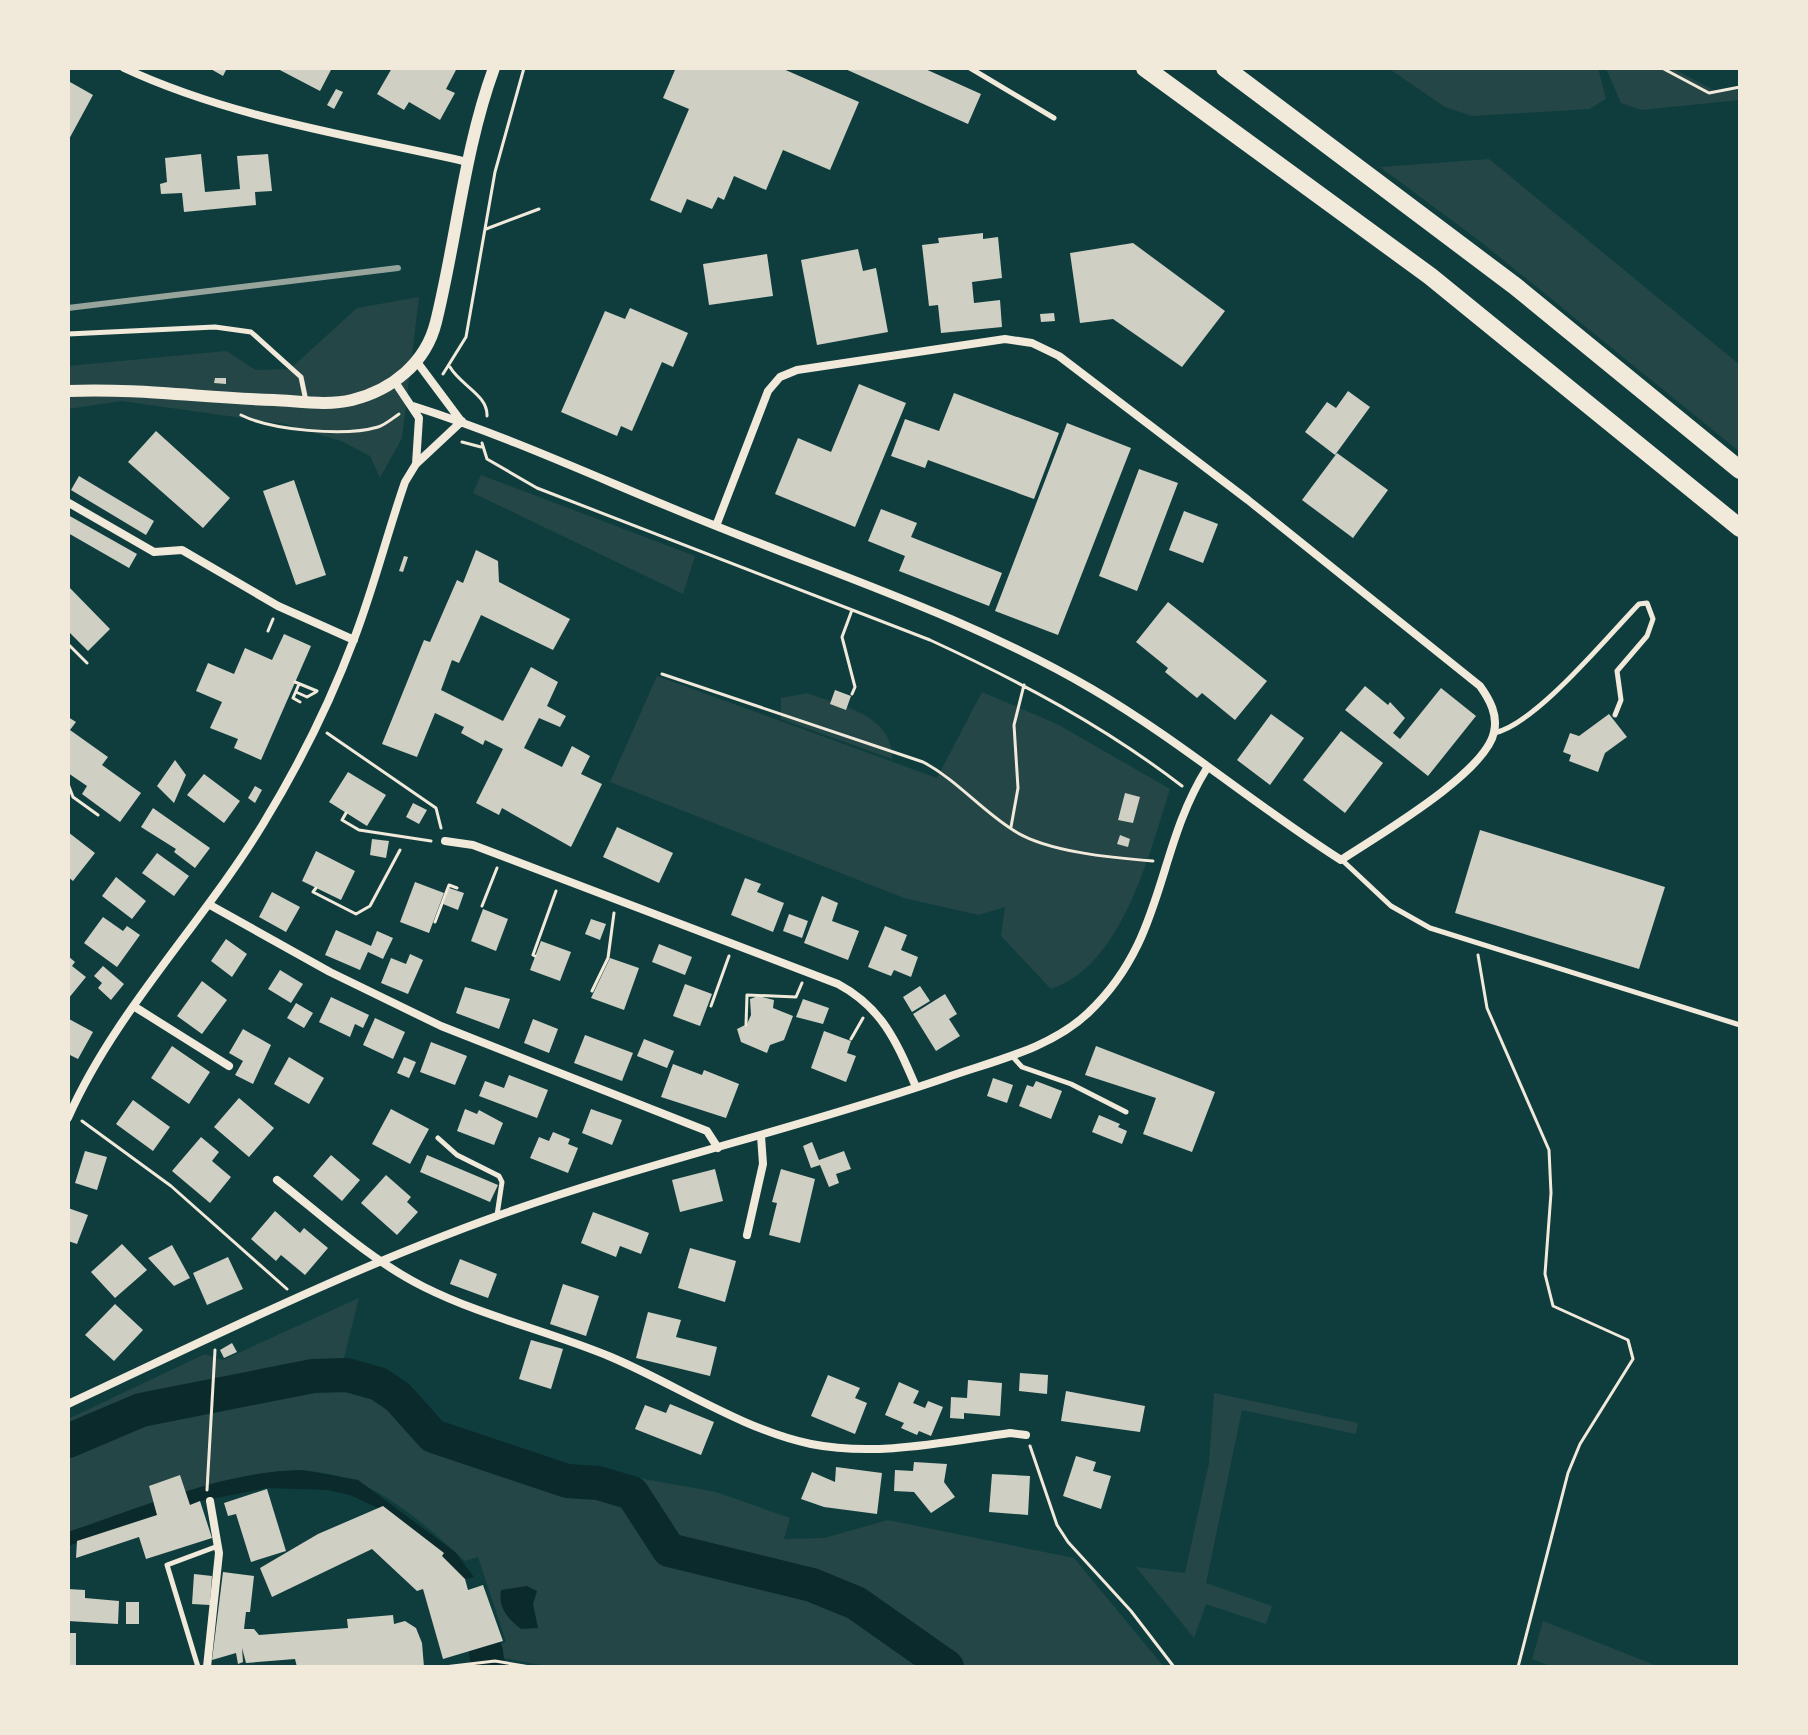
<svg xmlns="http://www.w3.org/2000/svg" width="1808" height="1735" viewBox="0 0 1808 1735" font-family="'Public Sans',sans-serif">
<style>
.green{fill:#244646}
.water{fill:#0a2a2b}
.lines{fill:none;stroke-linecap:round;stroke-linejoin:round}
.river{stroke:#0a2a2b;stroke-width:34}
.building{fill:#cfcfc3}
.path{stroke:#f1e9da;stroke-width:3}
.service{stroke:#f1e9da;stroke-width:5}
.minor{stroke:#f1e9da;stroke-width:8}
.tertiary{stroke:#f1e9da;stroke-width:12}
.motorway{stroke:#f1e9da;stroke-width:18}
.rail{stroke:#97a49c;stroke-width:6}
</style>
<rect width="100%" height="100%" fill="#0f3d3e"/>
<path class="green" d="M1388 68H1598L1606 99 1589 109 1472 116 1445 107Z
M1606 68H1672L1717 92 1740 90V100L1641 110 1621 103Z
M1489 159 1740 365V452L1481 242 1380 167Z
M419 297 402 438 380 478 370 456 341 441 285 424 122 401 68 409V366L226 351 256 370 290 369 357 308Z
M481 475 695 556 683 594 473 493Z
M657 676 937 778 982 692 1057 724 1170 789C1149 854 1123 965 1051 989L1001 936 1005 907 979 915 904 898 610 782Z
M807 693C841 706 894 715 892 759L781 719V698Z
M359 1298 342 1366 385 1375 399 1384 442 1430 544 1461 716 1492 790 1518 784 1539 824 1538 888 1520 1074 1558 1164 1667H550L494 1656 491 1648 506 1642 478 1557 465 1561C365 1468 318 1450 186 1493L180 1475 149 1486 154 1504 68 1532V1419L205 1354 223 1360Z
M1214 1393 1358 1423 1356 1434 1242 1410 1206 1583 1272 1606 1266 1624 1206 1604 1194 1638 1136 1567 1185 1573 1209 1463Z
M1543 1621 1660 1667H1552L1532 1659Z"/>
<path class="water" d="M303 1470 358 1480 455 1552 474 1577 462 1580 378 1508 350 1495 328 1490 267 1488 200 1501 68 1546V1532C144 1507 223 1471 303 1470Z
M527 1586 537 1591 533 1604 538 1628 521 1629C508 1618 498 1609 501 1590Z"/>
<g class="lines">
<path class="river" d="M68 1441 141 1410 313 1376 347 1375 379 1384 398 1397 433 1436 567 1481 598 1483 632 1493 669 1550 812 1585 856 1603 947 1667
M486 1652 488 1667"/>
</g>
<path class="building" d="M209 68H227L223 76Z
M276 68H332L320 91Z
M392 68H457L446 89 455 93 440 120 409 102 404 110 377 94Z
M670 68H781L859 102 830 170 783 150 766 190 734 176 724 200 718 197 712 209 687 199 681 213 650 200 689 109 663 98 675 70Z
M843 68H923L981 94 968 124Z
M70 82 93 95 68 141V85Z
M336 89 343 92 334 109 327 105Z
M201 154 205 192 240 189 237 156 268 154 272 191 255 192 256 205 184 212 182 193 161 194 160 184 167 182 165 158Z
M983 233V239L998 237 1002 278 972 282 974 303 1000 300 1002 327 941 333 938 305 929 306 922 245 939 243 938 238Z
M1133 243 1225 311 1182 367 1113 319 1080 323 1070 253Z
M858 249 863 271 876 268 888 332 817 345 801 260Z
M767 254 773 296 709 305 703 264Z
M630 308 688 333 673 367 662 362 632 431 621 426 617 436 561 412 605 311 625 319Z
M1054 313 1055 321 1041 322 1040 314Z
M215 378H226V384L214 383Z
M859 384 906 403 855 527 775 494 798 438 831 452Z
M1348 391 1370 407 1335 455 1305 432 1327 402 1336 408Z
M954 393 1059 433 1034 499 928 460 925 468 891 456 905 419 939 431Z
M1067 423 1131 448 1058 635 995 611Z
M156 431 230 498 203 528 128 462Z
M1337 453 1388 490 1353 538 1302 500Z
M1139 469 1178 483 1137 591 1099 576Z
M79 476 154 521 146 535 71 490Z
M294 480 326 575 296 585 263 491Z
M881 509 917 523 911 537 1002 573 989 606 899 571 905 556 868 541Z
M1184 511 1218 524 1203 563 1169 550Z
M68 515 137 554 129 568 68 533Z
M476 550 498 561 499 582 570 619 553 650 481 615 459 663 452 660 441 690 503 721 531 667 558 682 547 706 566 716 560 727 539 718 524 748 562 767 572 746 590 756 581 774 602 784 571 847 502 808 499 815 476 803 503 749 485 740 483 745 461 733 464 727 435 713 417 757 382 744 424 640 430 642 457 580 463 583Z
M404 556 408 557 403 572 399 571Z
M68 586 110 629 88 651 68 631Z
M1168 602 1267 681 1235 720 1202 693 1197 698 1165 672 1168 668 1136 642Z
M284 634 311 646 261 760 234 748 238 739 210 728 222 702 196 691 208 663 234 674 245 648 272 660Z
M1365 686 1388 705 1390 702 1405 718 1393 733 1400 739 1441 688 1476 716 1428 776 1345 710Z
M835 690 851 696 846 710 830 704Z
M1271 714 1304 738 1270 785 1237 760Z
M1609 714 1627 737 1605 753 1598 772 1569 761 1571 755 1563 752 1570 733 1579 736Z
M68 717 76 722 70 730 108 757 102 765 141 793 120 822 82 794 87 786 68 773Z
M1341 731 1383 763 1345 813 1303 780Z
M175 760 186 775 174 803 157 786Z
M348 772 386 795 367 826 329 802Z
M204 774 240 801 224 823 187 795Z
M255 786 262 790 255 803 248 798Z
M1125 793 1140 797 1133 823 1118 820Z
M413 803 427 810 419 824 406 817Z
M153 808 210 848 195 868 174 852 176 849 141 827Z
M617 827 673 853 659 883 603 857Z
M1480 830 1665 887 1639 969 1455 913Z
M68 832 95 853 73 881 68 877Z
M1120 835 1130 839 1128 847 1117 844Z
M372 839 389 841 386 858 370 855Z
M316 851 355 871 341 900 302 881Z
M157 853 189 876 174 896 142 873Z
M116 877 146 901 132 919 102 896Z
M745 878 761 884 757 892 784 903 773 932 731 915Z
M415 882 444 893 429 933 400 922Z
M449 888 464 893 458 910 443 904Z
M272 892 300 907 286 932 259 917Z
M822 896 838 903 832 921 859 931 848 960 804 943Z
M483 909 508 919 496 951 471 941Z
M789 914 808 921 802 938 783 931Z
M103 917 123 931 127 926 140 935 117 967 84 943Z
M591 919 606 924 600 940 585 934Z
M885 926 907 935 901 950 918 957 911 977 894 970 891 976 868 967Z
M336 930 371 946 377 931 393 938 383 959 368 952 360 970 325 955Z
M226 939 247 954 232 977 211 961Z
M541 941 571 952 560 981 530 970Z
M659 944 692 957 685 975 652 962Z
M410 954 423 960 408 994 381 983 391 958 406 964Z
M68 956 75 962 72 966 86 977 68 999Z
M610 958 639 968 624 1010 591 998Z
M103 966 124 984 111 1000 98 988 102 983 94 976Z
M280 970 303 984 291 1003 268 989Z
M202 981 227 1000 202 1034 177 1016Z
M685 984 712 994 700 1026 673 1016Z
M920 986 930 1001 912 1012 903 997Z
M465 987 510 999 499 1029 456 1013Z
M945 994 957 1014 949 1019 960 1036 936 1051 913 1014Z
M758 996 774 1000 773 1008 793 1016 784 1040 770 1045 767 1053 741 1042 737 1029 747 1024 751 1015 750 999Z
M331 997 369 1015 363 1028 355 1024 350 1037 319 1022Z
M803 999 829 1008 823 1024 796 1017Z
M296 1003 313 1013 304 1028 287 1018Z
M375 1018 405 1032 393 1059 363 1045Z
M69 1019 93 1032 78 1059 68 1054Z
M533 1019 558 1029 549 1053 524 1043Z
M243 1029 271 1045 253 1084 235 1075 243 1061 229 1053Z
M824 1031 851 1041 847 1053 856 1056 846 1082 811 1068Z
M585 1035 633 1053 622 1081 574 1063Z
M644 1039 674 1051 667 1068 637 1056Z
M431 1042 467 1056 455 1085 420 1072Z
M172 1046 210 1072 189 1104 151 1078Z
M1096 1046 1215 1092 1192 1152 1143 1134 1156 1098 1085 1075Z
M289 1057 324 1078 309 1104 274 1084Z
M404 1057 416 1062 409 1078 397 1073Z
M673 1064 702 1075 704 1070 739 1084 726 1118 661 1097Z
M509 1075 548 1090 537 1118 479 1096 485 1081 504 1088Z
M993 1078 1013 1085 1007 1103 987 1096Z
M1036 1081 1062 1091 1051 1119 1019 1106 1027 1085 1033 1087Z
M239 1098 274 1128 249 1157 214 1127Z
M133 1100 170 1127 153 1151 116 1124Z
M391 1109 429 1129 410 1164 372 1144Z
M465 1109 477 1114 479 1110 503 1123 494 1145 457 1131Z
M591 1109 622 1120 612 1145 582 1133Z
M1099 1115 1120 1124 1118 1127 1127 1131 1122 1144 1092 1132Z
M553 1132 570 1139 568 1144 578 1148 568 1173 530 1158 539 1137 549 1141Z
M201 1137 219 1152 212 1161 231 1177 210 1203 172 1171Z
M812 1142 819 1160 844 1151 851 1169 836 1174 839 1183 829 1187 820 1165 811 1168 803 1146Z
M85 1151 107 1157 97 1190 75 1183Z
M331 1155 360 1180 342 1201 313 1176Z
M427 1155 498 1185 490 1202 420 1172Z
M715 1169 723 1201 680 1212 672 1180Z
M781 1169 815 1179 800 1243 769 1235 777 1203 772 1202Z
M386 1175 411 1197 407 1202 418 1212 397 1235 361 1203Z
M68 1208 88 1215 77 1244 68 1241Z
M275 1211 300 1233 304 1228 328 1248 305 1275 281 1255 276 1261 251 1239Z
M593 1212 649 1233 641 1254 620 1246 616 1257 581 1243Z
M122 1244 147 1270 115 1298 91 1272Z
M172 1245 190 1278 174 1286 148 1258Z
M690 1248 736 1261 725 1302 678 1288Z
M228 1257 243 1289 207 1305 193 1273Z
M460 1259 497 1274 488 1298 450 1284Z
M563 1284 599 1296 586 1336 550 1324Z
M115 1304 143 1330 114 1361 85 1335Z
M648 1312 681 1320 676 1337 717 1347 710 1376 636 1358Z
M531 1340 563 1349 551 1389 519 1379Z
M232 1343 237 1352 224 1358 220 1350Z
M1020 1373 1048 1375 1047 1394 1019 1391Z
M828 1375 860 1388 855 1398 867 1403 855 1434 811 1416Z
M968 1380 1002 1383 1000 1416 964 1413V1419L950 1418 951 1397 967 1398Z
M899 1382 919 1391 913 1403 925 1408 928 1401 943 1407 931 1436 919 1431 917 1435 901 1428 904 1423 885 1415Z
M1066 1391 1145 1406 1140 1432 1061 1421Z
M670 1404 714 1422 701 1455 635 1429 645 1405 666 1413Z
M1076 1456 1096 1462 1093 1471 1111 1476 1101 1509 1063 1496Z
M914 1462 947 1464 944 1482 955 1497 931 1513 914 1492 894 1491 895 1470 913 1471Z
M836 1467 882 1473 877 1514 824 1507 801 1499 812 1472 835 1482Z
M992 1474 1030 1476 1028 1515 989 1512Z
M180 1475 190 1505 200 1501 212 1538 146 1559 139 1537 76 1558 77 1541 157 1515 149 1486Z
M267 1489 286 1551 251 1562 236 1514 228 1516 224 1503Z
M383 1506 444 1553 442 1556 465 1579 468 1590 483 1585 503 1641 443 1659 423 1589 417 1591 372 1549 272 1597 260 1568 318 1534Z
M223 1572 254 1576 250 1612H246L244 1629H254L259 1635 348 1628 347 1619 393 1615 394 1624 405 1621 416 1628 422 1643 424 1667H297L295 1659 246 1663 242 1648 243 1662 238 1664 236 1653 212 1660Z
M194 1574 212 1576 210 1605 192 1604Z
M68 1589 85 1590V1598L119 1601 118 1624 68 1621Z
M126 1602H139V1624H126Z
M68 1633H76V1667H68Z"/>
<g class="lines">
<path class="path" d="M1662 68 1709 93 1740 87
M486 229 539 209
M450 367C460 385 488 395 487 416
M443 374 466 337 495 172 524 68
M241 415C271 430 344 437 378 427 385 425 393 418 399 414
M462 442 481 447
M482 443 487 459 537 488 930 640C1019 681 1104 726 1182 786
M852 610 842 637 855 687 852 694
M268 631 273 619
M68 644 87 663
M662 674 923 762C957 780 981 810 1013 830 1046 852 1114 858 1153 861
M295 682 317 691
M299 684 293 698 300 702
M296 692 307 697 316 692
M327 733 436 808 441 828
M68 784 73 797 98 815
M346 813 342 820 359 830 431 841
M1011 827 1018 788 1014 725 1024 685
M316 888 313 892 356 914 370 906 400 850
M482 906 497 868
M435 922 449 885 457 888
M1478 955 1487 1008 1549 1150 1551 1193 1545 1274 1553 1306 1628 1340 1633 1359 1580 1444 1568 1473 1518 1667
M535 956 533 955 556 891
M592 991 608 958 614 913
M711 1006 729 956
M746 1025 747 995 796 997 802 983
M851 1039 863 1018
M82 1121 171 1186 287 1289
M1030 1446 1057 1525 1068 1542 1131 1611 1174 1667
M207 1490 215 1350
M444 1667 495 1661 530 1667"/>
<path class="service" d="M970 68 1054 118
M68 334 215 327 251 332 301 377 306 401
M1494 733C1535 725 1607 637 1639 604L1647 603 1653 619 1647 636 1617 671 1621 700 1615 715
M1342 860 1391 906 1430 928 1740 1025
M1011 1055 1022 1067 1071 1084 1126 1112
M438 1138 457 1155 499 1176 502 1182 497 1215
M198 1667 167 1565 218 1546"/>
<path class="minor" d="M124 68C231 118 353 136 468 162
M417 362 461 421
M395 382 419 418 416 464
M413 406C517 439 615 486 716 526 843 577 974 620 1092 689 1179 740 1256 806 1341 860 1377 836 1486 773 1494 732 1498 715 1490 700 1480 686L1248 500 1059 356 1032 343 1005 339 797 370 780 377 768 391 716 526
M69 503 154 552 182 550 278 606 354 640
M445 841 473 845 838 984C883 1008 897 1043 916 1087
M210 905 330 972 441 1026 707 1131 718 1148
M135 1007 229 1066
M68 1118C114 1013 203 923 263 824 299 765 330 703 354 639 374 587 387 534 405 482L416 464 462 421
M277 1180C324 1217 370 1260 424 1287 484 1317 549 1331 611 1357 675 1384 743 1430 811 1444 877 1457 944 1442 1010 1433L1026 1435
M747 1235 763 1164 761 1136
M68 1404C210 1338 349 1269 497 1216 644 1163 797 1129 945 1078 993 1061 1050 1049 1088 1013 1166 940 1155 851 1207 768
M207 1667 219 1553 210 1501"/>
<path class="tertiary" d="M68 391C137 388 205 398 274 400 298 401 328 406 352 400 392 390 426 363 436 322 457 237 464 150 494 68"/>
<path class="motorway" d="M1145 68 1430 276 1740 528
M1225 68 1515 286 1740 470"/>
<path class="rail" d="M68 308 398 268"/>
</g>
<rect width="1808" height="1735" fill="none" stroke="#f1e9da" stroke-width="140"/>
</svg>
